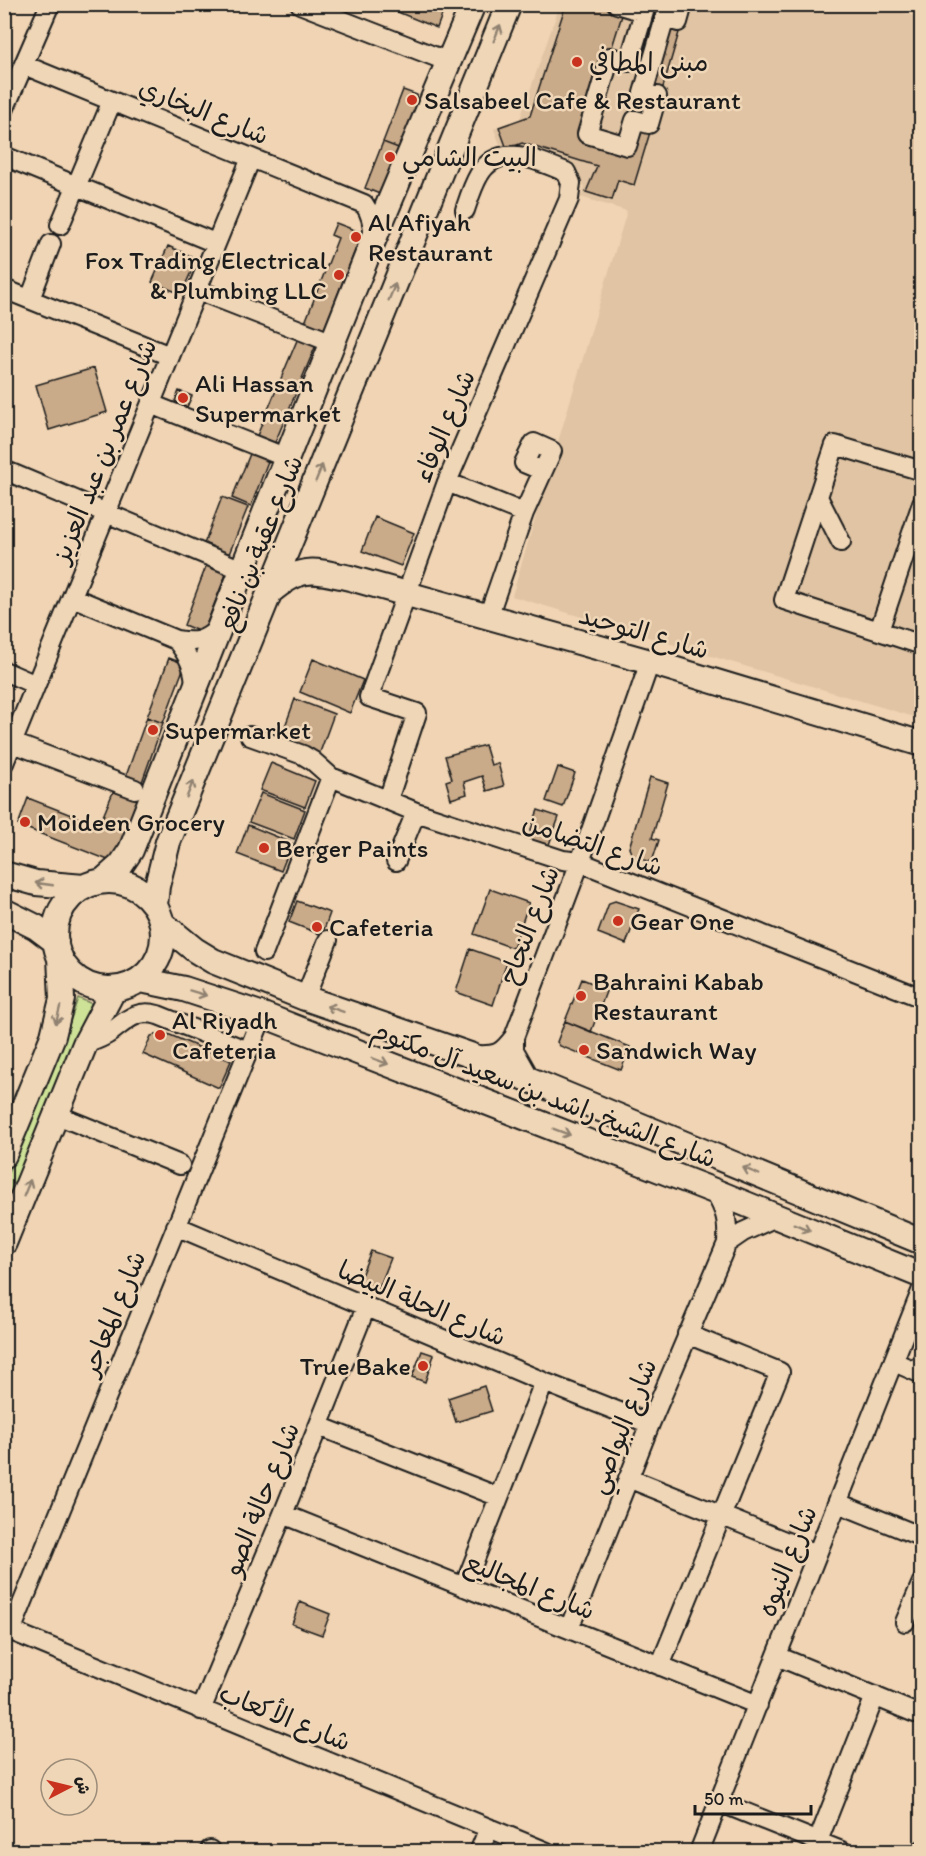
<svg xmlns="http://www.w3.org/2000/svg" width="926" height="1856" viewBox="0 0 926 1856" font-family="Itim,'Playpen Sans Arabic',sans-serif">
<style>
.built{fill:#e0c4a3}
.green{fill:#cee297;stroke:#757f5a;stroke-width:1.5}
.building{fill:#c9aa89;stroke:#1c1c1c;stroke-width:1.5}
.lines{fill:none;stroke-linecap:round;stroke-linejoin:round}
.street-casing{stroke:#1c1c1c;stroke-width:22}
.secondary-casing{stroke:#1c1c1c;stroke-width:28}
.street{stroke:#efd6b7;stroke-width:18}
.secondary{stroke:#efd6b7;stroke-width:24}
.oneway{stroke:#908271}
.poi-dot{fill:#c8321e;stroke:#efd6b7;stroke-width:2}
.labels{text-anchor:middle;stroke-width:5;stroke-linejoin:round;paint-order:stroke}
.poi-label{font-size:26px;fill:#1c1c1c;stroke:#efd6b7;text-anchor:start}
.street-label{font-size:26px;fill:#1c1c1c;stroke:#efd6b7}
</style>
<rect width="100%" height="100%" fill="#f0d4b3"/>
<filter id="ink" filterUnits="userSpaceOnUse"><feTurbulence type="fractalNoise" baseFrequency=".0167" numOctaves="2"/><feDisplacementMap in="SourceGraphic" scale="12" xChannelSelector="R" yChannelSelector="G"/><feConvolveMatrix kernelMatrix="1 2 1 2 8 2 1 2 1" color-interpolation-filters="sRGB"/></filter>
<g filter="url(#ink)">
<path class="built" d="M876 4 921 18V719L512 596 627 211 581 197 585 186 505 157 494 129 520 119 560 5Z"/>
<path class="green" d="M78 998 97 1006 5 1219V1180L70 1022Z"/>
<path class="building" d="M378 4H446L437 28Z
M566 4H609L624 9 584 136 628 150 636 125 651 129 634 185 618 180 612 200 586 192 597 166 522 143 507 149 499 127 530 116Z
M668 25 680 29 661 94 649 90Z
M403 90 417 95 419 103 401 149 383 142Z
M383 142 401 149 382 195 365 188Z
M336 223 362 233 323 332 304 325 338 238 331 235Z
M168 246 197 259 181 294 152 282Z
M298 338 316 345 274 445 256 438Z
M94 368 107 412 49 430 36 385Z
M179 391 192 396 187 407 175 401Z
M252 449 270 456 251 506 232 498Z
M222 497 248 507 229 554 204 544Z
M375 517 414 533 401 566 362 551Z
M208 561 228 569 203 633 184 625Z
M169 658 185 664 163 723 147 717Z
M313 659 363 680 350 713 300 692Z
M295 699 334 714 319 755 280 740Z
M147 717 163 723 142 782 126 776Z
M485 745 491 765 498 763 504 786 487 791 482 776 464 782 467 794 451 799 446 781 452 779 445 756Z
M271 763 315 781 305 807 260 790Z
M558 767 575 773 563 807 546 801Z
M650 777 668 783 652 838 659 840 652 862 633 857 629 848Z
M116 785 140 794 116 857 108 860 18 825 28 798 99 826Z
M261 793 305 810 294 839 249 822Z
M538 810 559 817 547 850 526 843Z
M248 825 292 843 281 871 237 854Z
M490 889 529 903 513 948 474 934Z
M297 901 330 913 322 935 289 922Z
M615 901 639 909 626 944 598 933 609 903Z
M470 949 507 962 493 1005 456 992Z
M582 979 607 989 591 1032 565 1021Z
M565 1021 630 1047 621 1070 560 1046 557 1042Z
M163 1032 231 1061 219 1088 143 1054 151 1036Z
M371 1251 391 1258 378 1291 358 1283Z
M422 1351 434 1355 425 1382 412 1377Z
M484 1386 492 1411 456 1422 448 1398Z
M300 1602 330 1614 322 1635 292 1624Z"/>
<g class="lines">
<g class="street-casing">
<path id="street" d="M300 4 449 62
M617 4 644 12 629 62 610 57 587 134 627 146 635 120 649 124 657 96 643 93 665 18 678 22 683 4
M24 65 364 204C372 215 374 227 373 241
M4 110 50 4
M4 156 215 243
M60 225 112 101
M4 289 170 356
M197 290 333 343
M30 299 51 244
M151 404 287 458
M4 470 242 570
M922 471 835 445 784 600 922 645
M447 482 524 513
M818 497 841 542
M72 597 176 640C196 643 203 642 219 628
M488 617 524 513 552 451 534 443 524 463 543 471
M879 631 922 503
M176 640C188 655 195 668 195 687
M4 671 36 685
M250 736 303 755 313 761 331 777 416 812 563 860 580 862 922 998
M13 743 135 789
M4 763 251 158
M388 800 417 713 369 697 447 482 569 199 571 183 566 172C538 161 499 140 479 175 473 185 469 198 465 210
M396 861 416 812
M264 952 331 777
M305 998 328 940
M514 1037V1050L531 1080
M85 1044C94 1041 103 1038 111 1032 127 1020 136 1009 158 1015L248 1051
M475 1055C497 1056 501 1054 514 1037L580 862 650 662
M57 1115 180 1165
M176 1226 544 1382 650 1424
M727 1243 743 1232 776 1217
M894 1362 917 1372 922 1361
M319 1426 499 1497
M628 1478 817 1554
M838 1503 922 1537
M283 1514 758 1705
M464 1587 544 1382
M905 1622 922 1582
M4 1628 547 1852
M569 1629 650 1424 727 1243C728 1220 726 1211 714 1191
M11 1631 263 1015
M777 1656 915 1713
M660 1666 780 1372 687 1334
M201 1710 283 1514 366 1307
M719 1802 844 1852
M818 1841 875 1696
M209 1852 210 1850
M479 1852 489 1828
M699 1852 922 1289
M921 1852 922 1850"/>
</g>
<g class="secondary-casing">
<path id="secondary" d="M271 591C302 565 313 570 350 578L650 662 922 744
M4 874 36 883 84 887
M104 880 121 865 131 850 373 241 473 4
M55 935a54 54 0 1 1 108 0a54 54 0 1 1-108 0Z
M155 905 157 886 168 842 509 4
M4 911 36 927 56 942
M162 923 195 950 213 961 305 998 470 1055 922 1242
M141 980 184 989 263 1015 714 1191 922 1276
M4 1155 53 1036 62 999 60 957
M4 1243 85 1044 114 989"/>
</g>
<use href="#street" class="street"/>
<use href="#secondary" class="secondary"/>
</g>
<defs><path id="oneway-shaft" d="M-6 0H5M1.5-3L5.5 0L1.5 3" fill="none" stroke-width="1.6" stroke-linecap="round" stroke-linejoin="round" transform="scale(1.5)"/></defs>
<g class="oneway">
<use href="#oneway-shaft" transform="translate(497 33) rotate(-68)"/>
<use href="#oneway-shaft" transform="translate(392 292) rotate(-68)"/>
<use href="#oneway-shaft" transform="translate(319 473) rotate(-68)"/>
<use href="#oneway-shaft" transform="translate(190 789) rotate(-68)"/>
<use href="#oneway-shaft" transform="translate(44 884) rotate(-172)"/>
<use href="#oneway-shaft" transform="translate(198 993) rotate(17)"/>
<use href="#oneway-shaft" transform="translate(335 1009) rotate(-161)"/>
<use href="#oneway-shaft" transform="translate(58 1015) rotate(104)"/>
<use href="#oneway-shaft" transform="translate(380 1061) rotate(21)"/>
<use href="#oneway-shaft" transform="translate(562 1132) rotate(21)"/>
<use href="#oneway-shaft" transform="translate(751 1171) rotate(-157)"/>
<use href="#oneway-shaft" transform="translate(27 1188) rotate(-68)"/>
<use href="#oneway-shaft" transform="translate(802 1227) rotate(22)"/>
</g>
</g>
<g class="poi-dot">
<circle cx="577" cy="62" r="6"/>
<circle cx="412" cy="100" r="6"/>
<circle cx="390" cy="157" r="6"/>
<circle cx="356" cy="237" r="6"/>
<circle cx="339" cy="275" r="6"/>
<circle cx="183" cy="398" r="6"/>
<circle cx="153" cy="730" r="6"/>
<circle cx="25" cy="822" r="6"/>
<circle cx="264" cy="848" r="6"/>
<circle cx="618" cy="921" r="6"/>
<circle cx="317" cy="927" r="6"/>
<circle cx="581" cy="996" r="6"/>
<circle cx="160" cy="1035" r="6"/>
<circle cx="584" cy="1050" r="6"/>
<circle cx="423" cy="1366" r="6"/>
</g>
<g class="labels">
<g class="poi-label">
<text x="589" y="71">مبنى المطافي</text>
<text x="424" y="109">Salsabeel Cafe &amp; Restaurant</text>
<text x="402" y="166">البيت الشامي</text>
<text x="368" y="231">Al Afiyah<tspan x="368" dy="30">Restaurant</tspan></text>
<text x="327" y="269" text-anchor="end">Fox Trading Electrical<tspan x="327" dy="30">&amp; Plumbing LLC</tspan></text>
<text x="195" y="392">Ali Hassan<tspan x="195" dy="30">Supermarket</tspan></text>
<text x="165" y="739">Supermarket</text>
<text x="37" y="831">Moideen Grocery</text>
<text x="276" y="857">Berger Paints</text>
<text x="630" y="930">Gear One</text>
<text x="329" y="936">Cafeteria</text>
<text x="593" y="990">Bahraini Kabab<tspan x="593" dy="30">Restaurant</tspan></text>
<text x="172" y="1029">Al Riyadh<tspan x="172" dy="30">Cafeteria</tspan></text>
<text x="596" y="1059">Sandwich Way</text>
<text x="411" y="1375" text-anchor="end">True Bake</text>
</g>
<g class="street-label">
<text transform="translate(204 111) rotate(22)" y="9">شارع البخاري</text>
<text transform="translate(444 426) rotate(-67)" y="9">شارع الوفاء</text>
<text transform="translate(104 451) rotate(-68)" y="9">شارع عمر بن عبد العزيز</text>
<text transform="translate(260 543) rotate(-68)" y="9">شارع عقبة بن نافع</text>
<text transform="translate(644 632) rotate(16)" y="9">شارع التوحيد</text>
<text transform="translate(593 844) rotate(19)" y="9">شارع التضامن</text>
<text transform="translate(529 925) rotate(-69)" y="9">شارع النجاح</text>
<text transform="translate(544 1094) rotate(21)" y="9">شارع الشيخ راشد بن سعيد آل مكتوم</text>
<text transform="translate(422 1303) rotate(23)" y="9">شارع الحلة البيضا</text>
<text transform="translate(113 1313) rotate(-68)" y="9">شارع المعاجر</text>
<text transform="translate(622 1426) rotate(-68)" y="9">شارع البواصي</text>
<text transform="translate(261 1499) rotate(-68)" y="9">شارع حالة الصو</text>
<text transform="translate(787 1561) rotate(-68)" y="9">شارع النيوه</text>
<text transform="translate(530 1586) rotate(22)" y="9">شارع المجاليع</text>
<text transform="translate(285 1717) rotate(22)" y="9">شارع الأكعاب</text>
</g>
</g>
<rect width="926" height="1856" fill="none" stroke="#efd6b7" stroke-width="24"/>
<rect x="12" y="12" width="902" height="1832" fill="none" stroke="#1c1c1c" stroke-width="2" filter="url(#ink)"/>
<g transform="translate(69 1787) rotate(83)"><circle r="28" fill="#efd6b7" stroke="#9b8c79" stroke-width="1.5"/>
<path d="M0-4.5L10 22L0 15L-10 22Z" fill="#c8321e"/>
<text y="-9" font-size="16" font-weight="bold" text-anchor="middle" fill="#1c1c1c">ش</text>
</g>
<path d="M695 1805v9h116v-9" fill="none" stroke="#1c1c1c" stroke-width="3"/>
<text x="704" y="1805" font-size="18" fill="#1c1c1c" stroke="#efd6b7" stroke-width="4.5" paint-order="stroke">50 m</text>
</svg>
